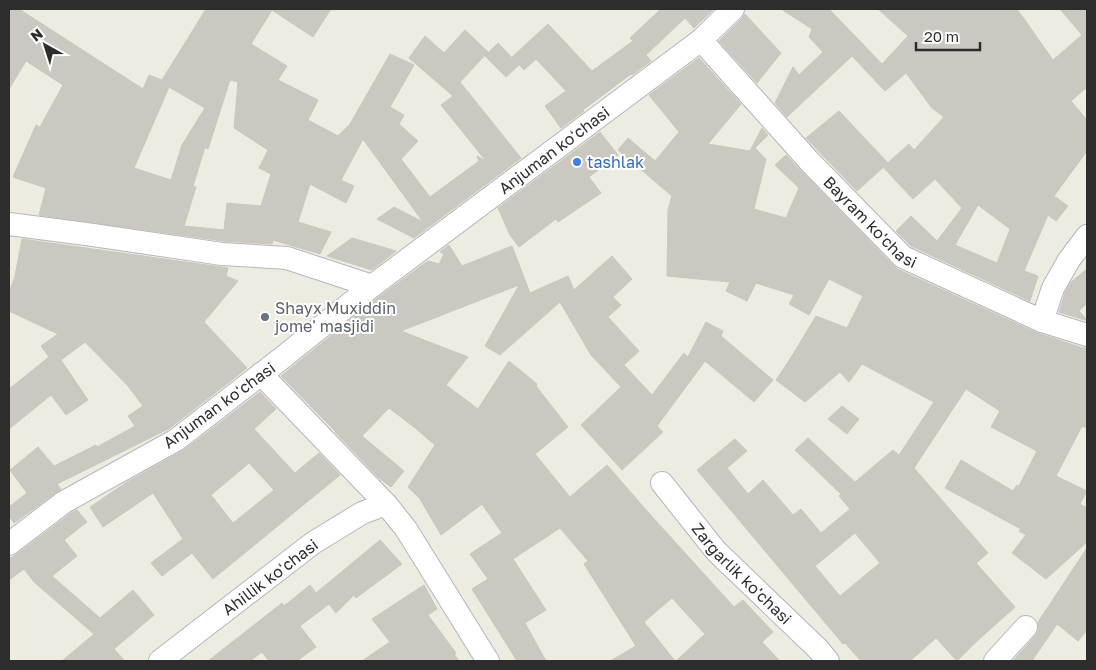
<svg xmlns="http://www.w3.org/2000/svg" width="1096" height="670" viewBox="0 0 1096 670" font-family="'Golos Text',sans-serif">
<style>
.building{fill:#cac8c0;stroke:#cac8ba;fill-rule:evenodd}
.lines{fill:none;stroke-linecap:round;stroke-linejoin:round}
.street-casing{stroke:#b5b4c0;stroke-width:24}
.street{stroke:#fff;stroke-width:22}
.shop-dot{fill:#3f7fe0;stroke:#fff;stroke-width:2}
.worship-dot{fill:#6b7280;stroke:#fff;stroke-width:2}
.labels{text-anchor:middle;stroke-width:4;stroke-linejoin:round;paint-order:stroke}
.street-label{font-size:16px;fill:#2d2d2d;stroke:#fff}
.shop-label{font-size:16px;fill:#366cbe;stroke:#fff;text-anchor:start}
.worship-label{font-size:16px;fill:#5b616d;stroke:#fff;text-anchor:start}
</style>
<rect width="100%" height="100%" fill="#eeece1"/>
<path class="building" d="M9 9H19L143 89 149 75 162 80 206 9H331L313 37 272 10 251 44 287 66 278 80 318 100 308 120 338 136 350 124 390 54 414 65 390 107 404 115 399 124 418 141 401 159 430 197 479 161 477 156 486 161 441 105 453 96 409 58 425 36 444 53 465 30 488 52 460 82 521 158 414 238 377 219 394 207 423 222 363 139 341 180 354 186 346 203 310 184 298 222 331 232 320 254 273 240 272 244 223 241 39 215 46 188 13 177 36 125 40 127 63 85 26 61 9 89ZM230 80 238 82 234 128 268 150 259 168 271 174 261 206 227 203 224 230 184 226 196 187 193 186 205 147 208 149ZM169 87 205 108 182 145 171 180 134 168Z
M661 9H714L694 28 685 18 646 55 651 61 632 75 631 74 583 110 584 111 561 128 545 106 566 91 536 59 524 70 512 57 548 24 592 71 633 41 630 38Z
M781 9H829L882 64 908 36 878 9H1017L1053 60 1082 35 1060 9H1087V87L1071 101 1087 120V151L1054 196 1068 206 1056 221 1048 215 1024 271 1038 276 1030 301 911 246 896 231 911 216 937 241 962 208 935 179 913 199 883 167 909 144 914 150 944 117 932 108 906 73 885 91 852 56 787 117 775 103 793 67 799 75 823 52 809 37 812 29ZM978 205 1010 229 997 263 955 245Z
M745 14 781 53 757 83 719 41 742 18Z
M498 43 519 65 506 77 485 56Z
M699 58 741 104 708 144 750 151 762 128 768 135 755 148 766 159 754 209 786 218 799 188 775 165 786 155 801 171 897 269 1037 333 1083 348H1087V428L1082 426 1056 476 1087 491 1080 504 1087 508V542L1046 579 1012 553 1026 535 1019 531 1021 529 945 488 961 460 1013 491 1017 485 1019 486 1037 451 991 427 1000 411 966 389 914 468 988 553 976 563 1015 607 976 642 957 661 936 638 910 661H861L845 643 843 644 697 470 735 439 747 451 727 468 748 494 763 480 793 515 801 509 821 533 850 509 839 496 841 494 795 450 808 438 855 482 893 450 899 455 934 402 862 364 849 382 840 372 805 402 776 380 792 356 816 316 847 328 863 296 829 279 809 315 789 304 794 295 756 283 747 301 726 291 730 282 667 276 668 210 672 196 618 150 628 138 655 161 679 132 649 95ZM855 533 880 563 840 596 815 566Z
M839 111 888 163 857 191 806 138Z
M600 132 618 155 589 177 601 193 558 222 556 219 519 247 510 235 498 208Z
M352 238 396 251 372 270 327 256Z
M22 239 228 268 226 276 238 281 204 322 247 368 170 428 57 484 61 489 14 523 9 516V507L27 493 10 470 38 447 54 466 96 445 97 447 135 426 128 416 143 406 128 386 85 342 61 360 88 400 66 415 51 395 9 429V389L49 357 41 346 58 334 9 311V293L15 276Z
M449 245 462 266 512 246 530 293 568 276 574 290 612 256 632 279 613 297 621 305 608 317 639 351 624 365 652 395 684 353 688 357 706 322 723 331 721 336 773 380 754 402 705 361 657 426 663 432 622 470 581 425 621 387 591 355 560 302 500 355 485 346 519 285 401 331 468 357 446 385 478 409 509 361 537 384 536 386 568 427 535 454 570 497 607 465 647 511 734 607 743 600 773 632 762 642 780 661H676L705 634 672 598 644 622 675 661H610L636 646 584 564 588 561 560 528 513 559 546 610 525 623 546 661H517L472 589 488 579 470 554 502 533 482 504 441 535 420 499 408 487 435 445 414 427 389 408 362 436 404 471 391 487 379 478 335 432H336L281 376 380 296 428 261 439 264 444 254 440 252Z
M1087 269V303L1079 311 1086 319 1085 320 1059 312 1065 293 1071 282Z
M260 392 276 409 254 429 295 473 319 453 340 475 213 579 192 553 162 576 151 563 183 539 153 493 103 527 90 507 127 482 184 450ZM249 463 274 490 233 523 211 495Z
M842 406 859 419 847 434 828 419Z
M77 510 87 522 64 540 77 556 52 576 100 618 133 590 154 615 114 649 125 661H62L94 634 34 582 24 569 9 580V559L17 554 71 513Z
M380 540 402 564 356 598 354 595 336 613 329 604 300 626 316 647 297 661H269L262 652 250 661H208L282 603 284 606 310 585 316 593Z
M1087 548V630L1078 641 1057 624 1032 661H1013L1036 635 1039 629 1038 622Z
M424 585 437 609 428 615 456 653 454 654 459 661H362L390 642 372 619Z"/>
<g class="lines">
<g class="street-casing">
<g id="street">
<path id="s1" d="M701 40 810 162 903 257 1042 321 1087 335"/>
<path d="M9 224 86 234 222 254 287 258 372 286"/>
<path d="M1042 321 1053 288 1069 260 1087 236"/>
<path d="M261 374 386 504 406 529 488 661"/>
<path id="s2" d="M662 483 716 551 818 649 828 661"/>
<path d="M9 544 64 502 176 440 282 358 372 286 701 40 733 9"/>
<path d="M160 661 313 543 362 513 386 504"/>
<path d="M995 661 1026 627"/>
</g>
</g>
<use href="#street" class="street"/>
</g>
<circle class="shop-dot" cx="577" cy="162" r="5"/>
<circle class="worship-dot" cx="265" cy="317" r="5"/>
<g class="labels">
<g class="street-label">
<text transform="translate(554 150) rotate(-37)" y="6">Anjuman koʻchasi</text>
<text dy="6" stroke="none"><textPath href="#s1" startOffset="249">Bayram ko'chasi</textPath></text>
<text transform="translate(219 405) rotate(-36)" y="6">Anjuman koʻchasi</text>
<text dy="6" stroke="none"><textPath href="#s2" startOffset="121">Zargarlik ko'chasi</textPath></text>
<text transform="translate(270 577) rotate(-37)" y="6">Ahillik koʻchasi</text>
</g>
<g class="shop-label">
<text x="587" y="168">tashlak</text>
</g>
<g class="worship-label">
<text x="275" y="314">Shayx Muxiddin<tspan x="275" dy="18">jome' masjidi</tspan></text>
</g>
</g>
<rect width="1096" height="670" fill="none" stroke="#2d2d2d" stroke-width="20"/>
<g transform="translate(45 45) rotate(321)" stroke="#ffffff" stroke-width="4" paint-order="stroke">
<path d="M0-4L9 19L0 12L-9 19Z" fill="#2d2d2d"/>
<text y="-8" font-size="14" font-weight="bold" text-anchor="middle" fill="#2d2d2d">N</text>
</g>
<path d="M916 42v8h64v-8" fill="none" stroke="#2d2d2d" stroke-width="2.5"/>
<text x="924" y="42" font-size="15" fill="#2d2d2d" stroke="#ffffff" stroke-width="4" paint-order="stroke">20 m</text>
</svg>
